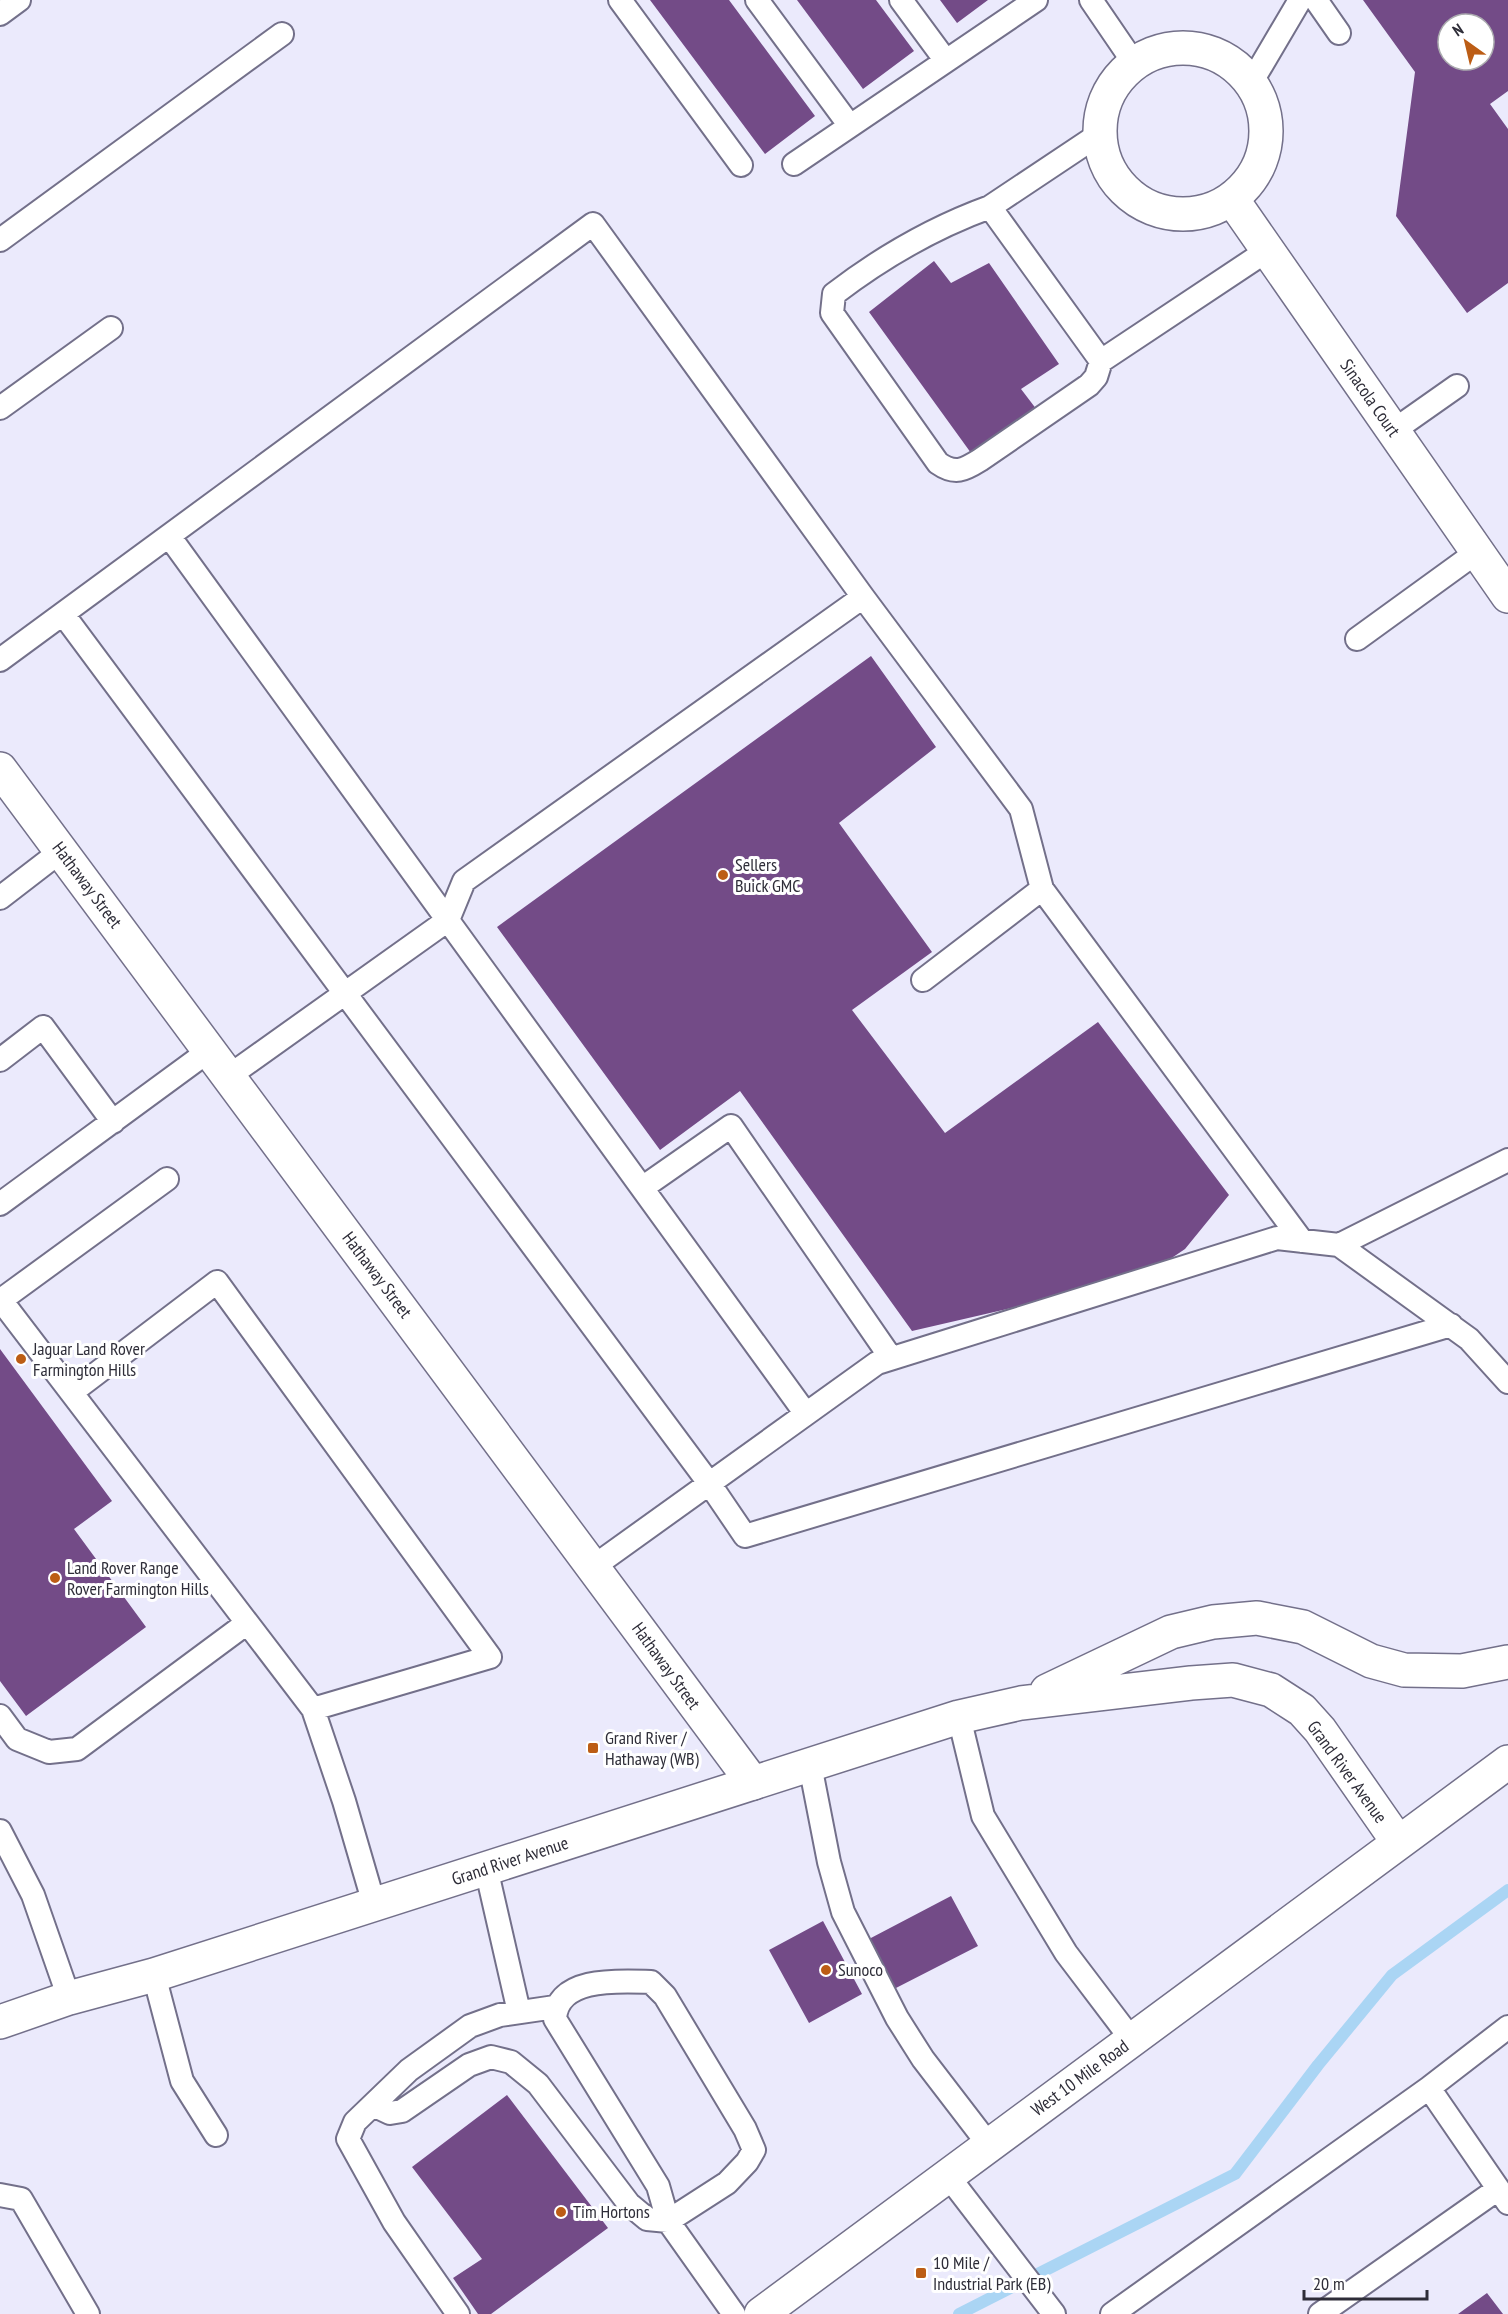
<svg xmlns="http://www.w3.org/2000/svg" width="1508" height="2314" viewBox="0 0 1508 2314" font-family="'PT Sans Narrow',sans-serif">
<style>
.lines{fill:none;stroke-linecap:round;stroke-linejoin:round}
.stream{stroke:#aad5f4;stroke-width:12}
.building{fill:#734b87;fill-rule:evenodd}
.lane-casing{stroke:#73708a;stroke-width:26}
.street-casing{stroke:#73708a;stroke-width:36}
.secondary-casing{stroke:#73708a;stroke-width:36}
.lane{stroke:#fff;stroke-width:22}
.street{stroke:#fff;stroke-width:33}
.secondary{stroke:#fff;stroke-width:33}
.poi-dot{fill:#bc5d15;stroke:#fff;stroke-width:2}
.labels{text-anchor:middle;stroke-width:6;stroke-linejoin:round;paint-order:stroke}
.street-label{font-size:18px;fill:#2e2d38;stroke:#fff}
.poi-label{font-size:18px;fill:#2e2d38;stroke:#fff;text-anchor:start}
</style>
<rect width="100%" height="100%" fill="#ebeafc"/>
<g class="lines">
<path class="stream" d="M959 2314 1235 2174 1318 2065 1392 1975 1508 1890"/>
</g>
<path class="building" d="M650 0H729L815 116 765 154Z
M797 0H876L914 51 863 89Z
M940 0H988L957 23Z
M1363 0H1508V91L1490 104 1508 129V283L1467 313 1396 216 1415 72ZM1448 24H1484V60H1448Z
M934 261 951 283 989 263 1059 364 1021 389 1037 410 971 453 869 312Z
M871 656 936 747 839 823 932 952 852 1010 945 1133 1098 1022 1229 1195 1185 1249 1142 1278 912 1331 740 1091 660 1150 497 927Z
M0 1349 112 1501 74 1529 146 1627 26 1716 0 1681Z
M951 1896 978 1946 894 1989 869 1939Z
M823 1921 862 1994 809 2023 769 1950Z
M507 2095 608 2228 491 2314H478L453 2278 482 2259 412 2167Z
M1487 2293 1503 2314H1458Z"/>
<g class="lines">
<g class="lane-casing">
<path id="lane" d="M620 0 741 165
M757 0 850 126
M901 0 946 61
M1091 0 1134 63
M1316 0 1339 33
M0 14 19 0
M1251 83 1300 0
M794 164 1036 0
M990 207 1101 133
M0 240 282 34
M1101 361 1096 377 1089 385 980 460C964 470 955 475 938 463L832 313 834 294C881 258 935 227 990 207L1101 361 1268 250
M0 408 111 328
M1393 431 1457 386
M169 536 806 1414
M63 614 709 1483 745 1536 1451 1325
M1357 639 1477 552
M0 660 593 224 863 597 1021 809 1042 889 1302 1241
M0 898 61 851
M923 980 1042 889
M0 1060 43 1027 113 1122
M229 1076 448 920 464 881 863 597
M642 1188 731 1126 891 1358
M0 1204 210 1050
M1339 1245 1508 1160
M0 1299 313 1709 344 1801 374 1904
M1 1300 167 1179
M72 1392 217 1282 490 1657 313 1709
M593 1567 877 1363 1277 1238 1339 1245 1469 1339 1508 1382
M0 1716 17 1739 49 1752 77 1749 247 1623
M959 1717 983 1816 1066 1953 1132 2040
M810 1765 829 1862 843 1912 897 2018 923 2059 989 2145
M0 1831 33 1895 69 1998
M486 1868 519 2012
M154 1975 182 2081 216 2135
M1429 2088 1508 2203
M373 2105 390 2113 402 2111 469 2065 491 2057 511 2062 538 2084 629 2204 647 2219 668 2221 727 2183 747 2162 754 2150 745 2129 665 1996 651 1982C620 1981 557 1976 555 2019L658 2186 668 2221 734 2314
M948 2176 1054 2314
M0 2195 21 2199 88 2314
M458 2314 394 2222 348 2139 355 2122 409 2070 470 2026 500 2015 555 2007
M1112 2314 1429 2088 1508 2027
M1320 2314 1498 2189"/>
</g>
<g class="street-casing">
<path id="street" d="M1100 131a83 83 0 1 1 166 0a83 83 0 1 1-166 0Z
M1232 199 1508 596
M0 769 753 1783"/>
</g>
<g class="secondary-casing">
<path id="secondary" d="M1047 1691 1171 1632 1213 1622 1257 1618 1303 1627 1371 1661 1404 1670 1462 1671 1508 1662
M0 2022 69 1998 154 1975 959 1717 1021 1703 1191 1683 1233 1680 1271 1690 1302 1710 1320 1730 1398 1842
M761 2314 1508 1762"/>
</g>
<use href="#lane" class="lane"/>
<use href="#street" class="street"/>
<use href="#secondary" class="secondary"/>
</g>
<g class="poi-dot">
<circle cx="723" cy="875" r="6"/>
<circle cx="21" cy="1359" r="6"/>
<circle cx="55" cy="1578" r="6"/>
<rect x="587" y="1742" width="12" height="12" rx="3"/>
<circle cx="826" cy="1970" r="6"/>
<circle cx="561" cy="2212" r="6"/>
<rect x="915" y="2267" width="12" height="12" rx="3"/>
</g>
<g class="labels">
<g class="street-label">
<text transform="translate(1370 398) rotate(55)" y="6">Sinacola Court</text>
<text transform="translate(87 885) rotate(53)" y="6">Hathaway Street</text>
<text transform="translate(377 1275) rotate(53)" y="6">Hathaway Street</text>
<text transform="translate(666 1666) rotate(54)" y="6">Hathaway Street</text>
<text transform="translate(1347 1772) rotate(54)" y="6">Grand River Avenue</text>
<text transform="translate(510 1861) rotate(-18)" y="6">Grand River Avenue</text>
<text transform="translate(1080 2078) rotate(-36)" y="6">West 10 Mile Road</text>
</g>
<g class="poi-label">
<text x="735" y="871">Sellers<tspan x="735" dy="21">Buick GMC</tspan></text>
<text x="33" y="1355">Jaguar Land Rover<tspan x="33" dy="21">Farmington Hills</tspan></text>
<text x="67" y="1574">Land Rover Range<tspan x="67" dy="21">Rover Farmington Hills</tspan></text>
<text x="605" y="1744">Grand River /<tspan x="605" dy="21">Hathaway (WB)</tspan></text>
<text x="838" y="1976">Sunoco</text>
<text x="573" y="2218">Tim Hortons</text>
<text x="933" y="2269">10 Mile /<tspan x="933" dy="21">Industrial Park (EB)</tspan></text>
</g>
</g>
<g transform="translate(1466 42) rotate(326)"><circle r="28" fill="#ffffff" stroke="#ababaf" stroke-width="1.5"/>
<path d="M0-4.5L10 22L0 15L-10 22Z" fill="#bc5d15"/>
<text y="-9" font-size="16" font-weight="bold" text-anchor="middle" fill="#2e2d38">N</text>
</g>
<path d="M1304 2290v9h123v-9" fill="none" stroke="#2e2d38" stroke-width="3"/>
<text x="1313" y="2290" font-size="18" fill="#2e2d38" stroke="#ffffff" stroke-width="4.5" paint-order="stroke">20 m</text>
</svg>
